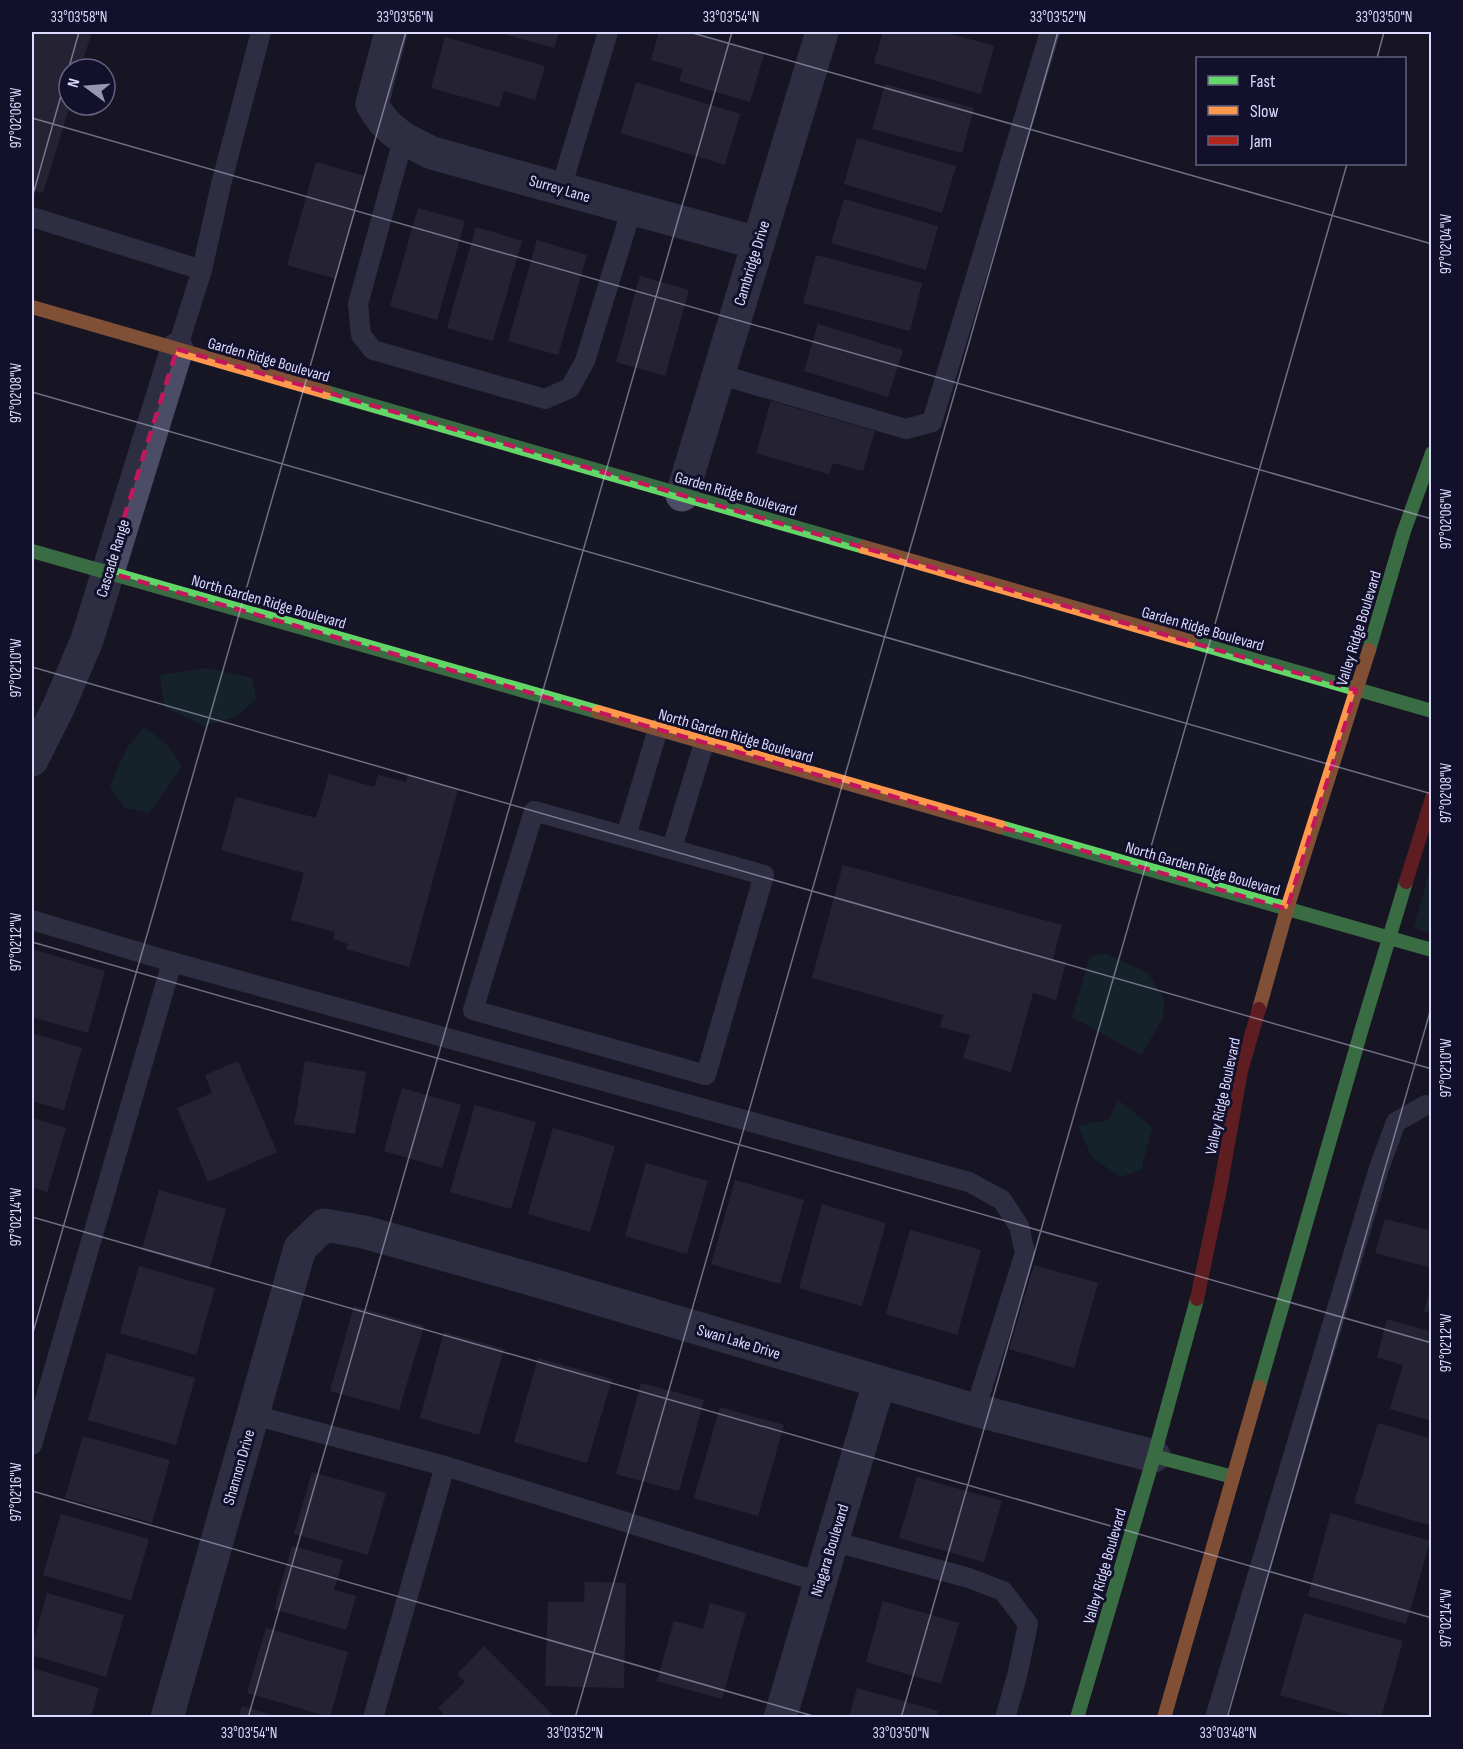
<svg xmlns="http://www.w3.org/2000/svg" width="1463" height="1749" viewBox="0 0 1463 1749" font-family="'Sofia Sans Condensed',sans-serif">
<style>
.green{fill:#14312f}
.building{fill:#353446}
.lines{fill:none;stroke-linecap:round;stroke-linejoin:round}
.lane{stroke:#4b4c66;stroke-width:20}
.street{stroke:#4b4c66;stroke-width:33}
.fast{stroke:#63d668;stroke-width:14}
.slow{stroke:#ff974d;stroke-width:14}
.jam{stroke:#b3261e;stroke-width:14}
.marked{fill:none;stroke:#c2185b;stroke-width:4.5;stroke-dasharray:12 8;stroke-linejoin:round}
.ticks{fill:none;stroke:#dbdaff;stroke-width:1.5;stroke-opacity:0.45}
.labels{text-anchor:middle;stroke-width:6;stroke-linejoin:round;paint-order:stroke}
.street-label{font-size:16px;fill:#dbdaff;stroke:#12102b}
.neatline{fill:none;stroke:#dbdaff;stroke-width:2}
.ticks-label{font-size:15px;text-anchor:middle;fill:#dbdaff}
</style>
<rect width="100%" height="100%" fill="#171625"/>
<path class="green" d="M208 668 252 678 256 699 237 716 204 726 164 707 160 675Z
M144 727 166 744 182 766 149 813 124 807 110 786 127 748Z
M1431 866V933L1414 928Z
M1106 954 1148 973 1164 999 1163 1018 1141 1055 1072 1017 1090 957Z
M1118 1100 1152 1127 1141 1170 1120 1177 1092 1157 1078 1126 1109 1120Z"/>
<path class="building" d="M32 32H92L80 69H69L70 105 43 193 32 190Z
M497 32H559L554 48Z
M659 32H685L764 54 750 102 679 81 683 69 651 60Z
M883 32H944L994 46 981 94 874 63Z
M445 37 545 66 535 100 504 91 499 107 431 88Z
M636 82 740 114 725 165 621 133Z
M885 84 974 108 962 153 872 129Z
M857 138 956 166 942 213 844 184Z
M316 162 365 176 336 279 287 265Z
M844 199 938 226 926 270 831 243Z
M418 208 465 221 437 320 390 306Z
M476 227 522 241 493 341 447 328Z
M537 240 587 255 558 355 508 341Z
M816 255 922 283 910 331 803 303Z
M640 276 689 290 665 376 616 362Z
M818 324 903 350 888 397 804 371Z
M771 401 875 431 863 471 833 463 829 474 756 453Z
M329 774 374 787 378 775 406 782 408 774 458 789 409 967 346 949 348 944 333 939 335 932 291 920 304 873 221 850 236 797 316 818Z
M843 865 1062 925 1053 959 1066 962 1056 1000 1033 993 1011 1072 963 1058 970 1035 940 1027 943 1015 812 978Z
M32 949 105 971 88 1033 32 1017Z
M32 1033 82 1048 64 1110 32 1101Z
M238 1061 277 1152 208 1182 177 1108 212 1093 205 1075Z
M305 1061 366 1072 355 1134 294 1124Z
M402 1088 461 1105 442 1168 384 1151Z
M475 1105 536 1122 511 1209 450 1192Z
M32 1118 66 1128 47 1192 32 1187Z
M553 1128 615 1146 590 1232 528 1214Z
M646 1163 708 1181 687 1254 625 1236Z
M735 1180 804 1200 780 1284 711 1264Z
M159 1190 226 1209 209 1270 142 1250Z
M822 1204 886 1223 862 1306 799 1288Z
M1385 1219 1432 1231V1268L1375 1253Z
M910 1230 981 1250 957 1335 886 1314Z
M1034 1265 1098 1283 1074 1368 1009 1349Z
M139 1266 215 1288 196 1355 120 1333Z
M1431 1288H1432V1313L1424 1311Z
M354 1306 424 1326 399 1410 330 1391Z
M1387 1319 1432 1332V1421L1390 1409 1403 1365 1377 1357Z
M444 1332 504 1349 479 1435 420 1418Z
M107 1353 195 1378 176 1445 88 1420Z
M538 1358 612 1379 587 1463 514 1442Z
M641 1383 704 1400 679 1491 616 1474Z
M720 1407 784 1425 758 1516 694 1498Z
M1378 1423 1432 1439V1526L1354 1503Z
M83 1436 170 1460 152 1523 65 1498Z
M312 1472 386 1493 368 1555 294 1534Z
M917 1477 1002 1501 984 1562 899 1538Z
M1331 1513 1430 1541 1406 1624 1308 1596Z
M61 1514 149 1539 131 1600 43 1575Z
M292 1546 343 1560 334 1590 356 1596 346 1630 274 1609Z
M585 1582 626 1583 624 1688 545 1686 548 1602H584Z
M47 1593 124 1615 106 1677 32 1655V1648Z
M883 1601 959 1623 941 1684 866 1662Z
M710 1603 746 1613 722 1699 657 1681 674 1621 703 1629Z
M1304 1613 1403 1641 1381 1718H1360L1280 1695Z
M266 1628 348 1652 330 1717 247 1693Z
M484 1646 552 1714 549 1718H447L438 1708 465 1682 457 1674Z
M32 1668 99 1688 91 1718H32Z
M857 1688 938 1711 936 1718H849Z
M242 1706 278 1717V1718H238Z"/>
<g class="lines">
<path class="lane" d="M403 140 358 304 361 335 373 350 545 399 570 388 585 361 632 208
M561 188 608 32
M32 217 202 270 177 349
M202 270 221 184 261 32
M718 374 906 429 932 422 1050 32
M534 811 764 875 706 1075 473 1010Z
M626 836 658 729
M672 848 704 743
M32 920 172 962 969 1182 1002 1200 1019 1226 1025 1253 975 1410
M253 1415 445 1466 819 1582
M32 1445 172 962
M832 1541 969 1578 1003 1591 1028 1624 1017 1676 1005 1718
M373 1718 445 1466
M1215 1718 1379 1168 1396 1122 1426 1105 1432 1106"/>
<path class="street" d="M391 32 372 104C386 131 405 140 432 153L757 243
M682 495 822 32
M32 760 59 706 87 640 177 349
M167 1718 300 1248 324 1225 364 1232 538 1281 975 1410 1154 1456
M780 1718 879 1383"/>
<path class="fast" d="M326 392 864 547
M32 551 598 712
M1190 641 1432 711
M1369 650 1404 531 1432 453
M1000 827 1432 950
M1259 1387 1362 1028 1406 882
M1154 1456 1233 1477
M1077 1718 1154 1456 1197 1299"/>
<path class="slow" d="M32 307 326 392
M864 547 1190 641
M598 712 1000 827
M1259 1009 1287 909 1369 650
M1164 1718 1259 1387"/>
<path class="jam" d="M1406 882 1432 798
M1197 1299 1220 1189 1241 1071 1259 1009"/>
</g>
<path d="M0 0H1463V1749H0ZM177 349 1356 690 1287 909 107 572Z" fill="#171625" fill-opacity=".55" fill-rule="evenodd"/>
<path class="marked" d="M177 349 1356 690 1287 909 107 572Z"/>
<path class="ticks" d="M689 32 1432 244M1377 58 1384 32M32 118 1432 519M32 198 79 32M32 392 1432 794M32 667 1432 1069M32 942 1432 1343M32 1217 1432 1618M32 1336 406 32M32 1491 820 1718M248 1718 732 32M575 1718 1058 32M901 1718 1347 164M1227 1718 1432 1005"/>
<g class="labels">
<g class="street-label">
<text transform="translate(560 188) rotate(16)" y="6">Surrey Lane</text>
<text transform="translate(751 263) rotate(-73)" y="6">Cambridge Drive</text>
<text transform="translate(269 359) rotate(16)" y="6">Garden Ridge Boulevard</text>
<text transform="translate(736 493) rotate(16)" y="6">Garden Ridge Boulevard</text>
<text transform="translate(112 558) rotate(-73)" y="6">Cascade Range</text>
<text transform="translate(269 601) rotate(16)" y="6">North Garden Ridge Boulevard</text>
<text transform="translate(1203 628) rotate(16)" y="6">Garden Ridge Boulevard</text>
<text transform="translate(1358 628) rotate(-73)" y="6">Valley Ridge Boulevard</text>
<text transform="translate(736 735) rotate(16)" y="6">North Garden Ridge Boulevard</text>
<text transform="translate(1203 868) rotate(16)" y="6">North Garden Ridge Boulevard</text>
<text transform="translate(1222 1096) rotate(-78)" y="6">Valley Ridge Boulevard</text>
<text transform="translate(739 1341) rotate(17)" y="6">Swan Lake Drive</text>
<text transform="translate(238 1467) rotate(-74)" y="6">Shannon Drive</text>
<text transform="translate(829 1550) rotate(-73)" y="6">Niagara Boulevard</text>
<text transform="translate(1104 1566) rotate(-74)" y="6">Valley Ridge Boulevard</text>
</g>
</g>
<rect width="1463" height="1749" fill="none" stroke="#12102b" stroke-width="66"/>
<rect x="1196" y="57" width="210" height="108" fill="#12102b" stroke="#626180" stroke-width="1.5"/>
<rect x="1208" y="76" width="30" height="9" fill="#63d668" stroke="#626180" stroke-width="1.5"/>
<text x="1250" y="87" font-size="18" fill="#dbdaff">Fast</text>
<rect x="1208" y="106" width="30" height="9" fill="#ff974d" stroke="#626180" stroke-width="1.5"/>
<text x="1250" y="117" font-size="18" fill="#dbdaff">Slow</text>
<rect x="1208" y="136" width="30" height="9" fill="#b3261e" stroke="#626180" stroke-width="1.5"/>
<text x="1250" y="147" font-size="18" fill="#dbdaff">Jam</text>
<g transform="translate(87 87) rotate(286)"><circle r="28" fill="#12102b" stroke="#626180" stroke-width="1.5"/>
<path d="M0-4.5L10 22L0 15L-10 22Z" fill="#9695b3"/>
<text y="-9" font-size="16" font-weight="bold" text-anchor="middle" fill="#dbdaff">N</text>
</g>
<rect x="33" y="33" width="1397" height="1683" class="neatline"/>
<g class="ticks-label">
<text x="79" y="22">33°03'58"N</text>
<text x="405" y="22">33°03'56"N</text>
<text x="731" y="22">33°03'54"N</text>
<text x="1058" y="22">33°03'52"N</text>
<text x="1384" y="22">33°03'50"N</text>
<text transform="translate(16 118) rotate(-90)" y="5">97°02'06"W</text>
<text transform="translate(1446 244) rotate(-90)" y="5">97°02'04"W</text>
<text transform="translate(16 393) rotate(-90)" y="5">97°02'08"W</text>
<text transform="translate(1446 519) rotate(-90)" y="5">97°02'06"W</text>
<text transform="translate(16 668) rotate(-90)" y="5">97°02'10"W</text>
<text transform="translate(1446 793) rotate(-90)" y="5">97°02'08"W</text>
<text transform="translate(16 942) rotate(-90)" y="5">97°02'12"W</text>
<text transform="translate(1446 1068) rotate(-90)" y="5">97°02'10"W</text>
<text transform="translate(16 1217) rotate(-90)" y="5">97°02'14"W</text>
<text transform="translate(1446 1343) rotate(-90)" y="5">97°02'12"W</text>
<text transform="translate(16 1492) rotate(-90)" y="5">97°02'16"W</text>
<text transform="translate(1446 1618) rotate(-90)" y="5">97°02'14"W</text>
<text x="249" y="1738">33°03'54"N</text>
<text x="575" y="1738">33°03'52"N</text>
<text x="901" y="1738">33°03'50"N</text>
<text x="1228" y="1738">33°03'48"N</text>
</g>
</svg>
